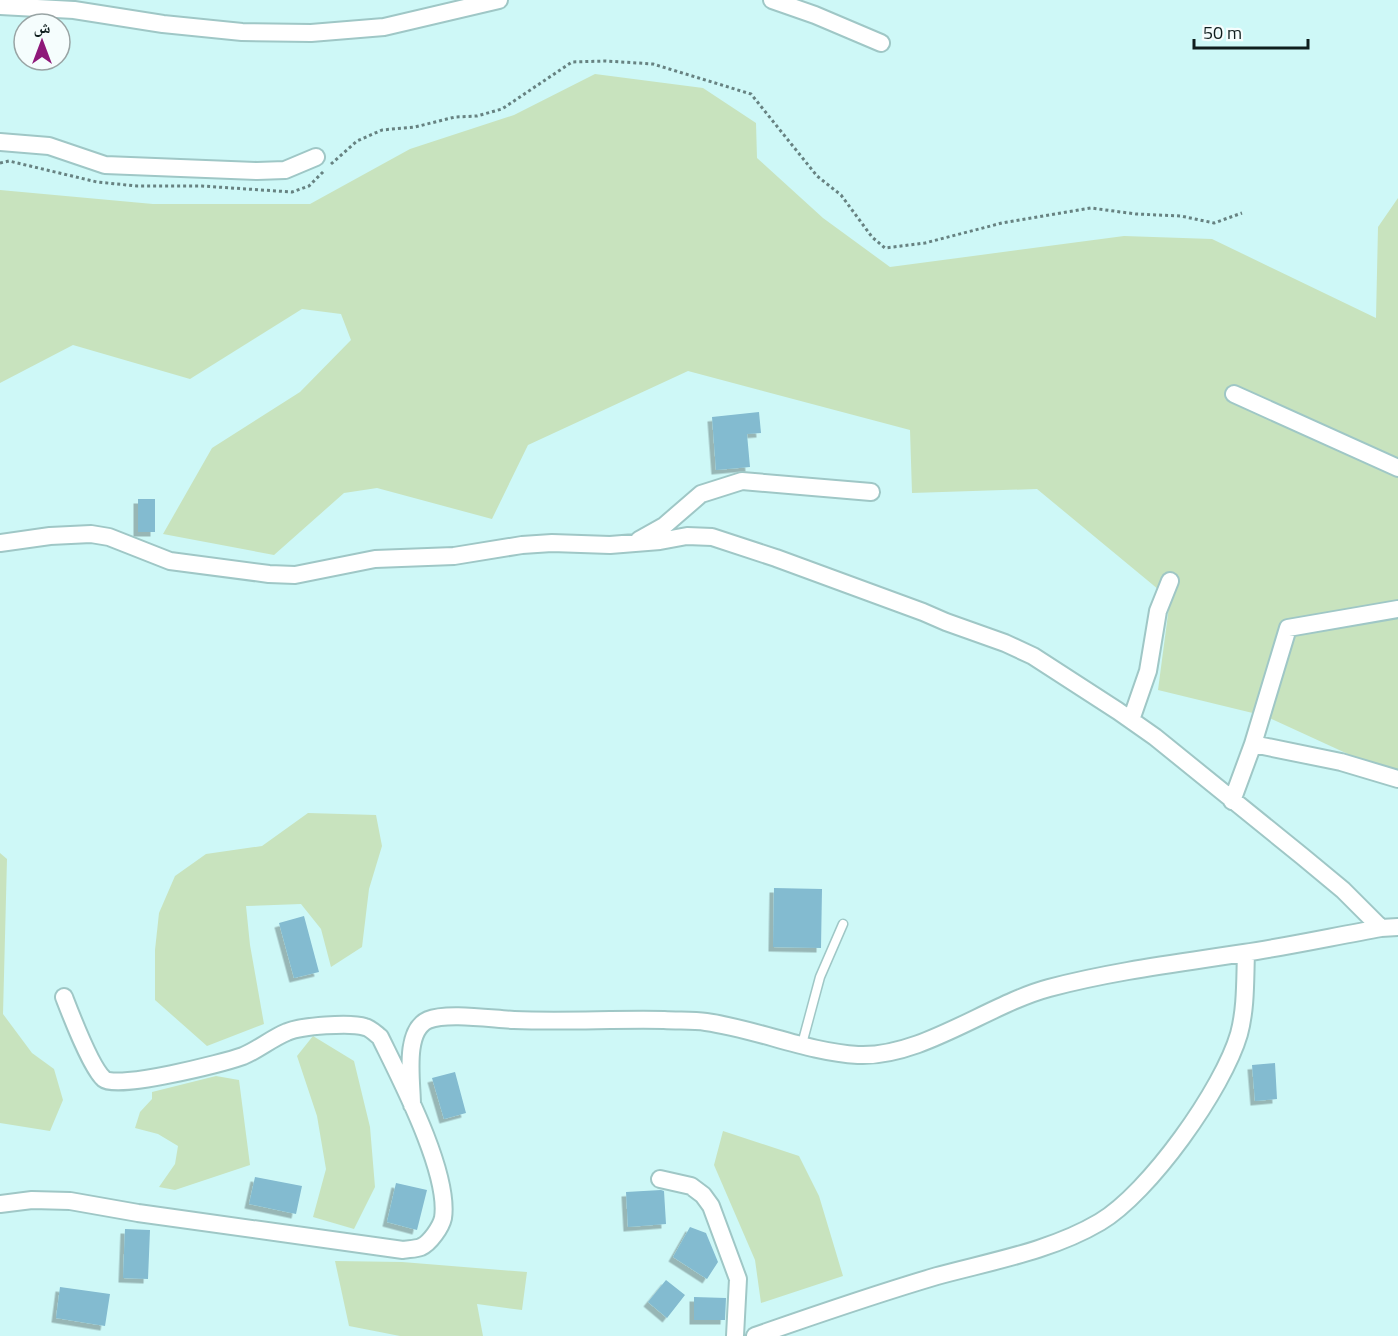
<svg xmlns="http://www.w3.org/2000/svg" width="1398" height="1336" viewBox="0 0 1398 1336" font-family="'Titillium Web','Noto Naskh Arabic',sans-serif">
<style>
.green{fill:#c8e3be}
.building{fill:#83bbd0;filter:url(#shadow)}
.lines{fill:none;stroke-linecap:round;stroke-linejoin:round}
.service-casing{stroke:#9fc7c6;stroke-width:11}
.minor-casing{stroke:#9fc7c6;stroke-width:20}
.path{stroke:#678281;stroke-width:3;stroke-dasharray:3 3;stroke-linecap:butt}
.service{stroke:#fff;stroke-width:8}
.minor{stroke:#fff;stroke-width:16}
</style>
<defs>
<filter id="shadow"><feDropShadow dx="-4.5" dy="4.5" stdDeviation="0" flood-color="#0004"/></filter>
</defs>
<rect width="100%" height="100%" fill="#cef8f7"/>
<path class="green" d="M595 74 703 88 756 123 757 158 823 218 890 267 1124 236 1212 239 1376 318 1378 227 1398 198V777L1265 716 1158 690 1170 599 1037 489 912 493 910 430 688 371 528 445 492 519 377 488 344 493 274 555 163 534 212 448 300 392 351 340 341 314 302 309 190 379 73 345 0 383V190L153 204H310L410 149 514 115Z
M308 813 376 815 382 846 369 889 362 947 331 967 321 929 301 904 246 906 250 945 264 1024 207 1046 155 1000V950L159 913 175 876 206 854 262 846Z
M0 853 7 859 3 1014 32 1053 54 1069 63 1100 50 1131 0 1123Z
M313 1036 354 1061 370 1127 375 1187 354 1229 313 1217 326 1169 317 1116 297 1056Z
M216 1076 239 1080 250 1165 175 1190 159 1187 175 1164 178 1146 158 1134 135 1128 140 1112 152 1099V1092Z
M723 1131 799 1156 819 1196 843 1276 761 1303 755 1260 714 1165Z
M335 1261 402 1262 527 1272 522 1310 477 1304 483 1336H400L349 1326Z"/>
<path class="building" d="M759 412 761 433 747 434 750 467 716 470 712 417Z
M138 499H155V532H138Z
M774 888 822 889 821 948 773 947Z
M304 916 319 972 294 978 279 923Z
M1275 1063 1277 1099 1255 1101 1252 1065Z
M455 1072 466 1113 444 1119 432 1078Z
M255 1177 302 1186 296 1214 249 1204Z
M396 1183 427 1190 417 1230 387 1222Z
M661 1190 664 1191 666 1224 628 1227 626 1192Z
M690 1227 706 1233 718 1262 707 1279 673 1257Z
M125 1229 150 1230 148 1279 123 1278Z
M666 1280 685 1295 667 1318 648 1302Z
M60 1287 110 1294 105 1326 56 1318Z
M694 1297 726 1298 725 1320H694Z"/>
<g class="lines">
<g class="service-casing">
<path id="service" d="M802 1044 820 977 843 924"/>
</g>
<g class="minor-casing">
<path id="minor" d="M772 0 815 15 881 43
M0 6 74 10 163 24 242 32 311 33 384 27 499 0
M0 142 49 146 105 165 257 171 285 170 316 157
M1234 394 1398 468
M639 540 664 526 701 494 742 481 871 492
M0 543 50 536 91 534 109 537 170 561 269 574 295 575 375 559 454 556 522 545 552 543 610 545 660 541 687 536 712 537 776 558 923 612 946 622 1005 643 1033 656 1118 711 1155 737 1302 856 1343 890 1381 928
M1131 720 1148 671 1158 611 1170 581
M1253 744 1288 628 1398 609
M1232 801 1253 744 1341 762 1398 779
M412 1105C412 1082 403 1031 428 1020 447 1012 492 1019 514 1020 564 1022 614 1019 664 1020 678 1021 693 1020 706 1022 757 1029 807 1052 858 1055 921 1058 989 1004 1049 988 1113 971 1179 963 1244 953 1290 946 1336 936 1381 928L1398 927
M660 1179 691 1186 703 1195 711 1206 738 1279 735 1336
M0 1204 32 1200 70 1201 138 1213 403 1250C408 1249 416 1249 421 1247 430 1243 441 1227 443 1218 450 1173 400 1078 380 1037 375 1033 370 1028 365 1027 350 1022 301 1026 287 1032 272 1038 258 1050 243 1056 223 1063 117 1090 104 1079 91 1068 71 1015 64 997
M755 1336C815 1315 876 1294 937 1276 992 1261 1051 1251 1100 1222 1149 1193 1223 1089 1239 1034 1246 1008 1245 980 1246 953"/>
</g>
<path class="path" d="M0 163 9 161 97 182 137 186H202L292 192 309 186 324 171
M331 164 357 141 382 130 415 127 455 117 477 116 502 109 572 62 606 61 653 64 751 94 817 176 841 195 872 237 885 248 925 243 1002 223 1091 208 1136 214 1181 216 1214 223 1242 213"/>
<use href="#service" class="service"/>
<use href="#minor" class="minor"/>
</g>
<g transform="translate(42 42)"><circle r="28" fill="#f5fdfd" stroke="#99a4a4" stroke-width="1.5"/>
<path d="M0-4.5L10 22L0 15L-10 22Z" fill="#8e1879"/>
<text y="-9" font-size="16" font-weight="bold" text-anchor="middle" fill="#0f1e1e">ش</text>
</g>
<path d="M1194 39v9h114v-9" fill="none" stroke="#0f1e1e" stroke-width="3"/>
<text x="1203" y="39" font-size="18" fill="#0f1e1e" stroke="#f5fdfd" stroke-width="4.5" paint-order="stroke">50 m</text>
</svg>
